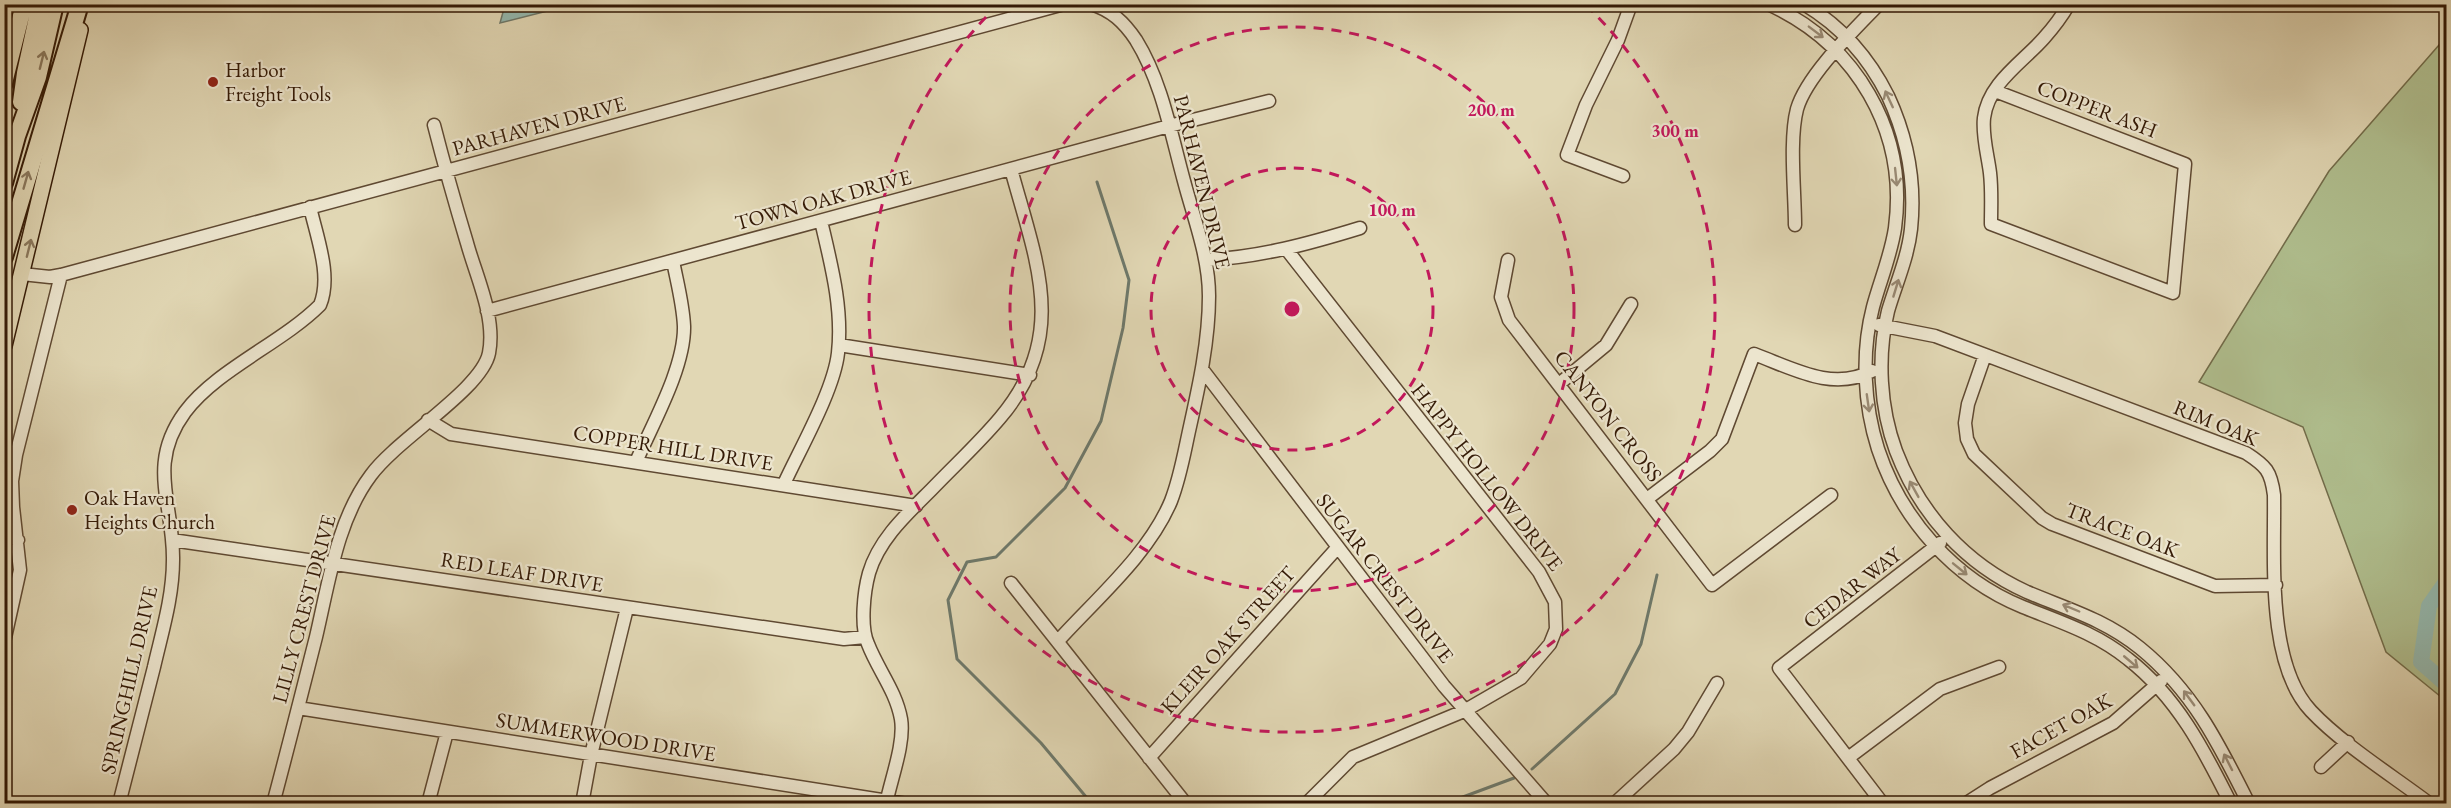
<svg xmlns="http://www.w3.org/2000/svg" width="2451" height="808" viewBox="0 0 2451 808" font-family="'EB Garamond',serif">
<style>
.green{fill:#b0bf8f;stroke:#726c4a;stroke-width:1.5}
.water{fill:#94b9af;stroke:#6e796b;stroke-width:1.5}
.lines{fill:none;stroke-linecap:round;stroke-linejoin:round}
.stream{stroke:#6e796b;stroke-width:3}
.river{stroke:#94b9af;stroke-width:16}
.minor-casing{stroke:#5f4932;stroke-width:15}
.major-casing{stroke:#341a06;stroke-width:18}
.highway-casing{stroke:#341a06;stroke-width:20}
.minor{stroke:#ece5ce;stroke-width:12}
.major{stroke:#e1d7b4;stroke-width:15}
.highway{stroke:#e1d7b4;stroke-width:16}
.oneway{stroke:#998a74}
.oneway2{stroke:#8a785d}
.ring{fill:none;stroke:#c2185b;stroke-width:3;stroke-dasharray:10 8}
.poi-dot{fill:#8f2418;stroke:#ece5ce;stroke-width:2}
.labels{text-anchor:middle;stroke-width:4.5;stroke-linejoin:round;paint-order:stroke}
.poi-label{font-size:21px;fill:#341a06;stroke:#ece5ce;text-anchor:start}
.street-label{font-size:21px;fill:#341a06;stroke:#ece5ce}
.centre{fill:#c2185b;stroke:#ece5ce;stroke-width:3}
.ring-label{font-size:18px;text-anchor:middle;font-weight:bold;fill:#c2185b;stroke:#ece5ce;stroke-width:4.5;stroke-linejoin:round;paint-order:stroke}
</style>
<rect width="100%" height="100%" fill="#e1d7b4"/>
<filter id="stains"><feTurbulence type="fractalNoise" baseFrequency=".00333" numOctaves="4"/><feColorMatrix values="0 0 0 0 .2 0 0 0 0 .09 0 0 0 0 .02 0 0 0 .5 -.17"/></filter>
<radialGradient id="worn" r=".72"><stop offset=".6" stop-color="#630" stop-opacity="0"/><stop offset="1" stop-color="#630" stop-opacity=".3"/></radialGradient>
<path class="green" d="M2446 37V701L2386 652 2303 427 2199 382 2329 171Z"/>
<path class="water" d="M505 5V4L571 5 500 23Z"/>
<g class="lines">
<path class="stream" d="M1532 769 1615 694 1641 644 1657 575
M1092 804 1041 743 957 659 948 600 967 562 996 557 1065 488 1101 421 1123 328 1129 280 1097 182
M1444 804 1514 778"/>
<path class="river" d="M2446 582 2429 606 2421 662 2446 684"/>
<g class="minor-casing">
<path id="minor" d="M1768 4C1856 44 1908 131 1895 228 1891 255 1880 281 1873 307 1861 353 1864 405 1878 449 1901 519 1954 579 2023 607 2060 622 2096 633 2128 659 2177 697 2204 750 2231 804
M1804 4C1841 26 1869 58 1888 96 1908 139 1916 181 1911 229 1908 257 1896 284 1888 311 1877 356 1880 408 1896 451 1920 514 1965 564 2027 592 2067 609 2104 619 2140 648 2193 691 2219 744 2249 804
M2175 4H2198
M1995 91 2185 164 2173 293 1991 224C1991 207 1992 190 1990 173 1988 156 1982 136 1984 118 1988 83 2023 62 2044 38 2053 28 2062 16 2069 4
M1623 176 1567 155 1586 105 1618 40 1631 4
M1795 225C1795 192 1789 140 1797 109 1807 75 1854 30 1879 4
M1287 250 1539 572 1555 602 1556 629 1550 644 1521 678 1464 711 1353 757 1306 804
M1206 260C1260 257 1308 244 1360 228
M1508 260 1501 297 1509 320 1712 585 1831 495
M22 274 50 277 61 275 1064 4
M487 311 1169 126 1269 101
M1879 325 1935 336 2246 453C2266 466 2271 471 2274 495 2275 558 2266 663 2311 711 2342 744 2393 776 2430 804
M839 345 1030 375
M1985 355 1968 404 1965 423 1967 439 1974 454 2042 518 2052 524 2215 586 2276 585
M1202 369 1444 686 1547 804
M1559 384 1606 345 1631 304
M428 420 451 434 916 506
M636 462C653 423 685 367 684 326 683 304 677 282 673 261
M784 484C800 449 834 390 838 353 843 308 831 264 821 221
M1647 499 1710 451 1722 439 1754 354C1792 368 1832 392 1872 371
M4 537 18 540
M172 540 844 639 865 637
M1011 583 1186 804
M1058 641C1096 599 1149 554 1171 501 1180 478 1184 454 1189 431 1199 386 1209 341 1209 296 1209 257 1194 219 1184 181 1171 134 1162 82 1136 40 1124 22 1111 10 1091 4
M4 642 20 570 13 507 12 481 16 455 61 275
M298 708 907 804
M1149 758 1337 548
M1848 758 1940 689 1999 667
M2321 767 2348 742
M119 804C131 758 142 713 154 667 162 632 173 597 173 560 174 504 146 465 185 412 216 370 282 343 320 305 332 276 317 238 310 207
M273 804C288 748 302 692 316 637 329 582 337 520 371 475 397 439 482 389 489 353 496 317 476 276 467 243 455 203 444 164 434 125
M428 804 447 732
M582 804 591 755 627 608
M886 804C891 779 905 743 901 719 896 691 878 670 868 644 860 627 864 591 869 573 879 539 907 514 931 490 954 466 979 443 1000 418 1070 336 1036 261 1011 169
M1614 804 1674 749 1688 732 1717 683
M1883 804 1779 668 1940 543
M1965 804 1990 788 2113 723 2161 681"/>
</g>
<g class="major-casing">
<path id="major" d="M4 346 80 30"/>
</g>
<g class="highway-casing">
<path id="highway" d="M4 83 24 4
M21 102 25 73 40 4
M4 183 17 136 38 77 55 4
M4 257 80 4"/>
</g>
<use href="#minor" class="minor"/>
<use href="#major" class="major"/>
<use href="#highway" class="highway"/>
</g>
<defs><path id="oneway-shaft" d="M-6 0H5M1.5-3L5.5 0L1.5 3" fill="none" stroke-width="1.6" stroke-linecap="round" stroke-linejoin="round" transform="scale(1.5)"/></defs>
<g class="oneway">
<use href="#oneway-shaft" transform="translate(1816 32) rotate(37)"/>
<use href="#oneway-shaft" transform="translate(1889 99) rotate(-115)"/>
<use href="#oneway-shaft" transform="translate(1896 177) rotate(84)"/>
<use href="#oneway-shaft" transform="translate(1896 288) rotate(-73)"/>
<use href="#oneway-shaft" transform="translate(1868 403) rotate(82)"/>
<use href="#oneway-shaft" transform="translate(1914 489) rotate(-119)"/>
<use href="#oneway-shaft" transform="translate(1960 569) rotate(39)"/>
<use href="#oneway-shaft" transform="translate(2071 608) rotate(-157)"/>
<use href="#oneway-shaft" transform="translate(2131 662) rotate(40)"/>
<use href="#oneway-shaft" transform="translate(2189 698) rotate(-126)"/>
<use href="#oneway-shaft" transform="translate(2228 762) rotate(-117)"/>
</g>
<g class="oneway2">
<use href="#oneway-shaft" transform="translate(42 60) rotate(-76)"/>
<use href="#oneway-shaft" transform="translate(26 180) rotate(-74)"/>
<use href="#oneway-shaft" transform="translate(29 248) rotate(-76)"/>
</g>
<g class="ring">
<circle cx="1292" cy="309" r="141"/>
<circle cx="1292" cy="309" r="282"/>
<path d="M1586 5A423 423 0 1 1 998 5"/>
</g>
<g class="poi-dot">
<circle cx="213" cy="82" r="6"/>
<circle cx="72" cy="510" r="6"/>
</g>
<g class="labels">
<g class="poi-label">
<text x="225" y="77">Harbor<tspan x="225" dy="24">Freight Tools</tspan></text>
<text x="84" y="505">Oak Haven<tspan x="84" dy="24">Heights Church</tspan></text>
</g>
<g class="street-label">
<text transform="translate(2097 109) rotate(21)" y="7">COPPER ASH</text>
<text transform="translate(539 126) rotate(-15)" y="7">PARHAVEN DRIVE</text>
<text transform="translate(1202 182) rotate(76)" y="7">PARHAVEN DRIVE</text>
<text transform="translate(823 200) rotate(-15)" y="7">TOWN OAK DRIVE</text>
<text transform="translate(1608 416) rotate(52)" y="7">CANYON CROSS</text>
<text transform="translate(2216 423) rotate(22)" y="7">RIM OAK</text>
<text transform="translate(673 448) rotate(9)" y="7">COPPER HILL DRIVE</text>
<text transform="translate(1487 477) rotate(52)" y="7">HAPPY HOLLOW DRIVE</text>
<text transform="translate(2122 530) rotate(21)" y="7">TRACE OAK</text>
<text transform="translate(522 572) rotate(9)" y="7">RED LEAF DRIVE</text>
<text transform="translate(1385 578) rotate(52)" y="7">SUGAR CREST DRIVE</text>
<text transform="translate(1852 588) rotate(-38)" y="7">CEDAR WAY</text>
<text transform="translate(304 609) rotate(-75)" y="7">LILLY CREST DRIVE</text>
<text transform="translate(1228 640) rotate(-48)" y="7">KLEIR OAK STREET</text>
<text transform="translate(129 680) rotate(-77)" y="7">SPRINGHILL DRIVE</text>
<text transform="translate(2061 726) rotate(-29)" y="7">FACET OAK</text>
<text transform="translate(606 737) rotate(9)" y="7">SUMMERWOOD DRIVE</text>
</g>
</g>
<circle cx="1292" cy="309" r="9" class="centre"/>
<g class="ring-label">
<text x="1491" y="116">200 m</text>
<text x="1675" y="137">300 m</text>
<text x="1392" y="216">100 m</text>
</g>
<rect width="2451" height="808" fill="none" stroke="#e1d7b4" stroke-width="24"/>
<rect x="6" y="6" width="2439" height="796" fill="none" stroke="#341a06" stroke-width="3"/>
<rect x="12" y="12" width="2427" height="784" fill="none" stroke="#341a06" stroke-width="1.5"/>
<rect width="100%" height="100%" filter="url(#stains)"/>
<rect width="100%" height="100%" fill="url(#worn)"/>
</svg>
